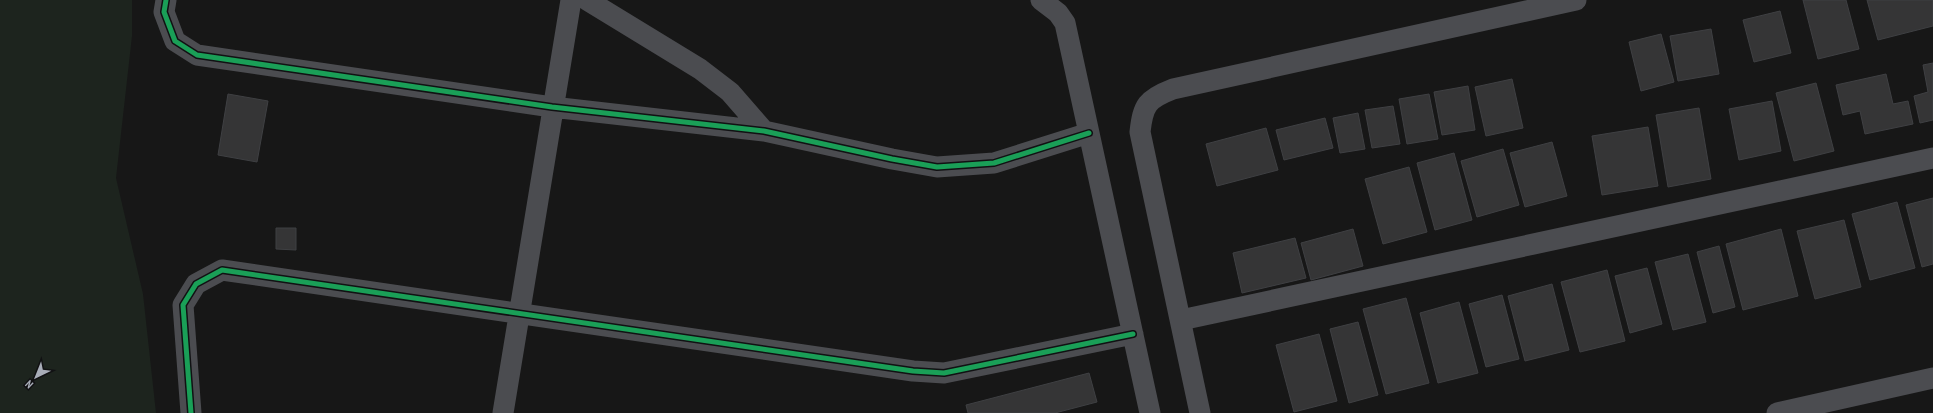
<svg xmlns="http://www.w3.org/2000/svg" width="1933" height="413" viewBox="0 0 1933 413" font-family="'PT Sans Narrow',sans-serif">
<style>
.green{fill:#1d241e}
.building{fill:#353536;stroke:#3f4043}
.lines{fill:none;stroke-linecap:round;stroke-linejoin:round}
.street{stroke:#4b4c50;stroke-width:21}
.cycleway-casing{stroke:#111113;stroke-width:8}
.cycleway{stroke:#1a9f57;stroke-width:5}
</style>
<rect width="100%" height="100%" fill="#171717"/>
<path class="green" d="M0 0H132V36L116 178 143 294 156 413H0Z"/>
<path class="building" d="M1803 0H1846L1859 49 1818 59Z
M1867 0H1933V26L1878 40Z
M1780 11 1791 53 1754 62 1743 20Z
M1711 29 1719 74 1678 81 1670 36Z
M1661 34 1674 82 1641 91 1629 42Z
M1933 63V120L1920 123 1914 96 1928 92 1923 65Z
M1886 74 1893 104 1908 101 1913 124 1865 134 1860 111 1843 115 1836 85Z
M1512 79 1523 128 1486 136 1475 87Z
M1816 83 1834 151 1794 161 1776 93Z
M1468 86 1475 130 1442 135 1434 92Z
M228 94 268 101 257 162 218 155Z
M1429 94 1438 139 1407 144 1399 99Z
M1772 101 1781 151 1739 160 1729 109Z
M1393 106 1400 144 1372 148 1365 110Z
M1699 108 1711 179 1668 187 1656 115Z
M1358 113 1365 149 1340 153 1333 118Z
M1325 118 1333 148 1284 160 1276 130Z
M1648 127 1658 186 1602 195 1592 136Z
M1266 128 1278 170 1217 186 1206 144Z
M1552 142 1567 196 1525 207 1510 153Z
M1503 149 1519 205 1477 217 1461 161Z
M1454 153 1472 220 1435 230 1417 163Z
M1409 167 1427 232 1383 244 1365 179Z
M1933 198V264L1922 267 1906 205Z
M1897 202 1915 268 1870 280 1852 214Z
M1844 220 1861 287 1815 299 1797 231Z
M276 228H296V250L276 249Z
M1353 229 1363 266 1311 280 1301 243Z
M1781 229 1798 296 1743 310 1726 244Z
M1295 238 1306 278 1242 293 1233 253Z
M1719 246 1735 307 1713 313 1697 252Z
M1688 254 1706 322 1673 330 1655 262Z
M1647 268 1662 324 1630 333 1615 276Z
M1607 270 1625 341 1580 352 1561 282Z
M1552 284 1569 350 1525 361 1508 296Z
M1502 295 1519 359 1486 367 1469 304Z
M1406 298 1429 383 1386 394 1363 309Z
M1459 302 1478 373 1438 383 1420 313Z
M1358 322 1378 395 1349 403 1330 329Z
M1319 334 1337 401 1294 412 1276 345Z
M1089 373 1097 402 1055 413H968L966 405Z"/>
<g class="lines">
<path class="street" d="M166 0 164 12 175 41 197 55 552 107 764 131 892 159 937 167 994 163 1089 133
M587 0 700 69 730 92 764 131
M1041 0 1058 13 1065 23 1150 413
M1181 320 1933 158
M191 413 183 305 196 284 222 270 913 371 944 373 1133 334
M503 413 571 0
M1200 413 1140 132C1143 105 1147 99 1173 89L1576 0
M1777 413 1933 378"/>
<g class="cycleway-casing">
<path id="cycleway" d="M166 0 164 12 175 41 197 55 552 107 764 131 892 159 937 167 994 163 1089 133
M191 413 183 305 196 284 222 270 913 371 944 373 1133 334"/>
</g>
<use href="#cycleway" class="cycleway"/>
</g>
<g transform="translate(36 377) rotate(223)" stroke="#111113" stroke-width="3" paint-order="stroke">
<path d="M0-3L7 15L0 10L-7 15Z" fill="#a8adb8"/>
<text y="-6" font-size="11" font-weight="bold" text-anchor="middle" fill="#a8adb8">N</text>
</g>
</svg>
